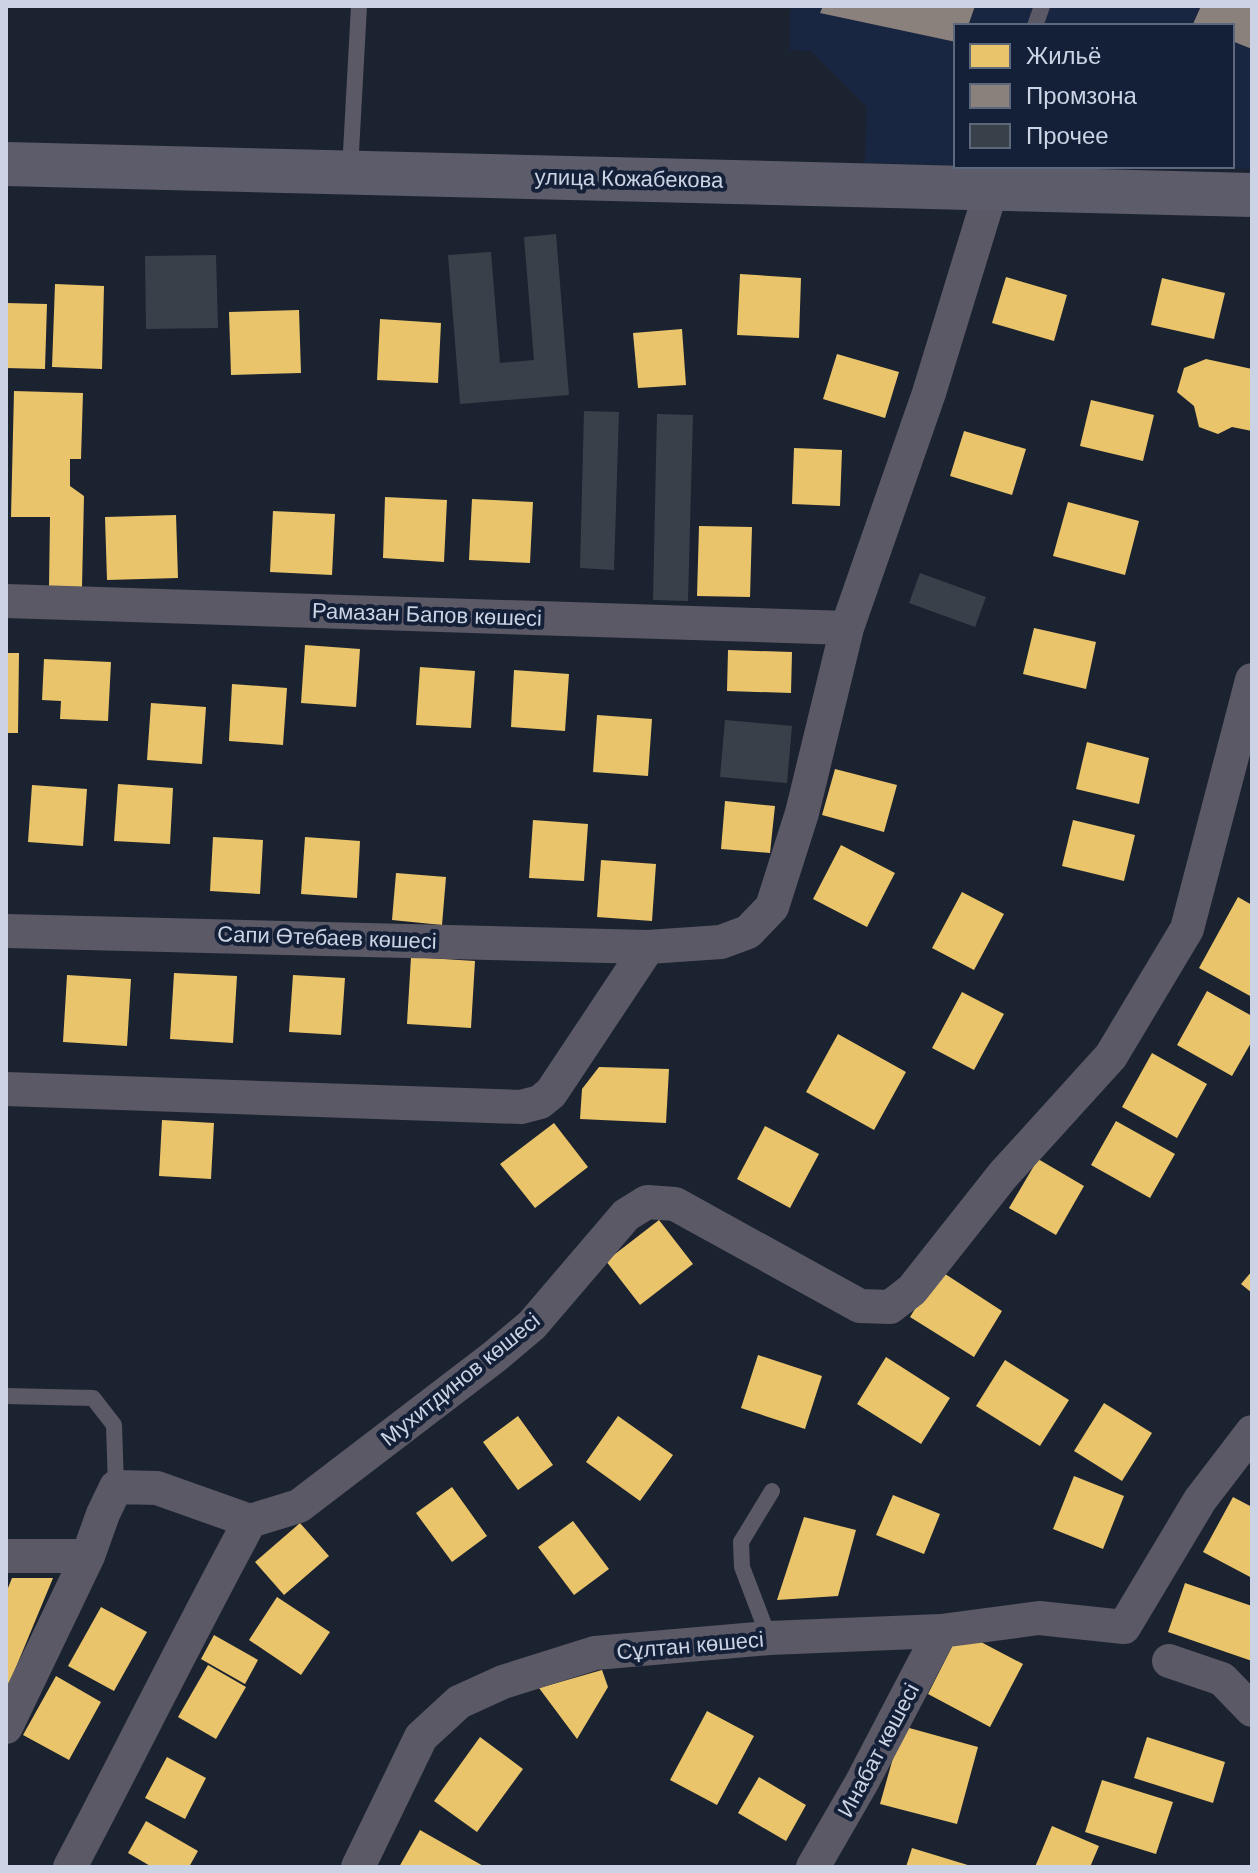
<svg xmlns="http://www.w3.org/2000/svg" width="1258" height="1873" viewBox="0 0 1258 1873" font-family="Helvetica,sans-serif">
<style>
.built{fill:#192642}
.homes{fill:#e9c46a}
.industry{fill:#8a817c}
.building{fill:#38414a}
.lines{fill:none;stroke-linecap:round;stroke-linejoin:round}
.service{stroke:#5b5966;stroke-width:16}
.minor{stroke:#5b5966;stroke-width:34}
.secondary{stroke:#5d5c6b;stroke-width:44}
.labels{text-anchor:middle;stroke-width:8;stroke-linejoin:round;paint-order:stroke}
.street-label{font-size:22px;fill:#cbd3e4;stroke:#142038}
</style>
<rect width="100%" height="100%" fill="#1c2330"/>
<path class="built" d="M793 6H1252V169L1053 166H1232V26H956V165L865 163 867 107 811 51 790 50V12Z"/>
<path class="homes" d="M740 274 801 278 799 338 737 335Z
M1006 277 1067 295 1054 341 992 323Z
M1162 278 1225 293 1214 339 1151 325Z
M55 284 104 286 102 369 52 367Z
M6 303 47 304 45 369 6 368Z
M299 310 301 373 231 375 229 312Z
M380 319 441 323 438 383 377 380Z
M682 329 686 385 638 388 633 333Z
M837 354 899 372 885 418 823 399Z
M1206 359 1252 369V431L1232 427 1218 434 1199 427 1194 406 1177 392 1184 368Z
M14 391 83 393 81 459H70V486L84 496 82 587H49L50 517H11Z
M1091 400 1154 415 1143 461 1080 446Z
M964 431 1026 449 1012 495 950 476Z
M794 448 842 450 840 506 792 504Z
M385 497 447 500 444 562 383 558Z
M472 499 533 502 530 563 469 560Z
M1068 502 1139 521 1125 575 1053 556Z
M273 511 335 514 332 575 270 572Z
M176 515 178 578 107 580 105 517Z
M699 526 752 527 750 597 697 596Z
M1034 628 1096 642 1086 689 1023 674Z
M305 645 360 649 356 707 301 703Z
M728 650 792 652 791 693 727 691Z
M6 653H19L18 733H6Z
M44 659 111 662 108 721 60 719 61 701 42 700Z
M420 667 475 671 471 728 416 725Z
M514 670 569 674 565 731 511 727Z
M232 684 287 688 283 745 229 741Z
M151 703 206 707 202 764 147 760Z
M597 715 652 719 648 776 593 772Z
M1087 742 1149 758 1139 804 1076 789Z
M835 769 897 785 884 832 822 815Z
M118 784 173 788 170 844 114 841Z
M32 785 87 789 83 846 28 842Z
M725 801 775 806 770 853 721 849Z
M533 820 588 824 584 881 529 878Z
M1073 820 1135 835 1124 881 1062 866Z
M213 837 263 840 260 894 210 891Z
M305 837 360 841 357 898 301 894Z
M841 845 895 873 867 927 813 899Z
M601 860 656 864 652 921 597 917Z
M396 873 446 877 442 925 392 920Z
M962 892 1004 914 974 970 932 948Z
M1238 897 1252 905V997L1199 968Z
M411 957 475 961 471 1028 407 1024Z
M174 973 237 976 233 1043 170 1039Z
M67 975 131 979 127 1046 63 1042Z
M293 975 345 978 341 1035 289 1032Z
M1207 991 1252 1016V1041L1232 1076 1177 1045Z
M962 992 1004 1014 974 1070 932 1048Z
M838 1034 906 1072 874 1130 806 1092Z
M1152 1053 1207 1084 1177 1138 1122 1107Z
M599 1067 669 1069 666 1123 580 1119 582 1089Z
M162 1120 214 1123 211 1179 159 1176Z
M1116 1121 1175 1154 1150 1198 1091 1165Z
M554 1123 588 1167 535 1208 500 1164Z
M765 1126 819 1154 790 1208 737 1179Z
M1038 1159 1084 1186 1056 1235 1009 1208Z
M659 1220 693 1264 640 1305 606 1261Z
M939 1270 1002 1311 974 1357 910 1317Z
M1252 1271V1293L1241 1284Z
M758 1355 822 1376 805 1429 741 1408Z
M886 1357 950 1398 921 1444 857 1404Z
M1005 1360 1069 1400 1040 1446 976 1406Z
M1104 1403 1152 1433 1122 1481 1074 1451Z
M518 1416 553 1465 518 1490 483 1442Z
M618 1416 673 1455 640 1501 586 1462Z
M1074 1476 1124 1496 1103 1549 1053 1529Z
M452 1487 487 1536 452 1562 416 1513Z
M893 1495 940 1514 924 1554 876 1535Z
M1233 1497 1252 1507V1578L1203 1552Z
M804 1517 856 1530 838 1596 777 1600Z
M573 1521 609 1569 574 1595 538 1547Z
M300 1523 329 1556 284 1595 255 1562Z
M12 1578H53L9 1684 6 1683V1593Z
M1185 1583 1252 1606V1661L1168 1632Z
M277 1597 330 1632 301 1675 249 1640Z
M101 1607 147 1632 114 1691 68 1666Z
M960 1631 1023 1664 990 1727 928 1694Z
M214 1635 258 1660 245 1684 201 1659Z
M208 1665 246 1687 216 1739 178 1717Z
M602 1670 608 1687 577 1739 539 1688Z
M56 1676 101 1702 69 1760 23 1735Z
M707 1711 754 1736 717 1805 670 1780Z
M902 1726 978 1747 957 1824 880 1804Z
M480 1737 523 1769 477 1832 434 1801Z
M1147 1737 1225 1762 1213 1803 1134 1778Z
M167 1757 206 1778 185 1819 145 1798Z
M759 1777 806 1805 786 1841 738 1813Z
M1102 1780 1173 1802 1156 1854 1085 1832Z
M146 1821 198 1851 189 1867H152L128 1853Z
M1052 1826 1099 1846 1090 1867H1035Z
M420 1830 485 1867H399Z
M912 1848 971 1866V1867H906Z"/>
<path class="industry" d="M823 6H975L968 26H956V42L820 13Z
M1201 6H1252V49L1232 41V26L1193 24Z"/>
<path class="building" d="M556 234 569 395 460 404 448 255 491 252 500 363 534 360 524 237Z
M216 255 218 328 146 329 145 256Z
M584 411 619 412 614 570 580 568Z
M657 414 693 415 688 601 653 600Z
M920 573 986 597 975 627 909 603Z
M725 720 792 726 787 783 720 777Z"/>
<g class="lines">
<path class="service" d="M1035 26 1042 6
M350 170 359 6
M6 1396 93 1398 114 1425 116 1487
M769 1638 742 1567 741 1542 772 1491"/>
<path class="minor" d="M6 601 847 628
M6 931 648 947
M6 1089 521 1107 540 1102 551 1093 648 947 721 942 748 932 772 907 802 813 847 628 929 393 992 187
M6 1556H88
M1169 1661 1222 1679 1252 1710
M6 1727 88 1556 103 1514 116 1487 157 1488 250 1521
M70 1867C131 1752 188 1635 250 1521L299 1506 494 1357 532 1325 626 1215 647 1202 675 1204 860 1306 890 1307 912 1290 1003 1175 1111 1056 1187 929 1252 680
M358 1867 421 1737 459 1702 503 1682 595 1653 769 1638 941 1631 1039 1618 1124 1627 1200 1500 1252 1432
M813 1867 862 1782 941 1631"/>
<path class="secondary" d="M6 164 1252 195"/>
</g>
<g class="labels">
<g class="street-label">
<text transform="translate(629 178) rotate(1)" y="8">улица Кожабекова</text>
<text transform="translate(427 614) rotate(2)" y="8">Рамазан Бапов көшесі</text>
<text transform="translate(327 937) rotate(2)" y="8">Сапи Өтебаев көшесі</text>
<text transform="translate(460 1379) rotate(-39)" y="8">Мухитдинов көшесі</text>
<text transform="translate(690 1645) rotate(-5)" y="8">Сұлтан көшесі</text>
<text transform="translate(878 1750) rotate(-62)" y="8">Инабат көшесі</text>
</g>
</g>
<rect width="1258" height="1873" fill="none" stroke="#cbd3e4" stroke-width="16"/>
<rect x="954" y="24" width="280" height="144" fill="#142038" stroke="#5d687d" stroke-width="2"/>
<rect x="970" y="44" width="40" height="24" fill="#e9c46a" stroke="#5d687d" stroke-width="2"/>
<text x="1026" y="64" font-size="24" fill="#cbd3e4">Жильё</text>
<rect x="970" y="84" width="40" height="24" fill="#8a817c" stroke="#5d687d" stroke-width="2"/>
<text x="1026" y="104" font-size="24" fill="#cbd3e4">Промзона</text>
<rect x="970" y="124" width="40" height="24" fill="#38414a" stroke="#5d687d" stroke-width="2"/>
<text x="1026" y="144" font-size="24" fill="#cbd3e4">Прочее</text>
</svg>
